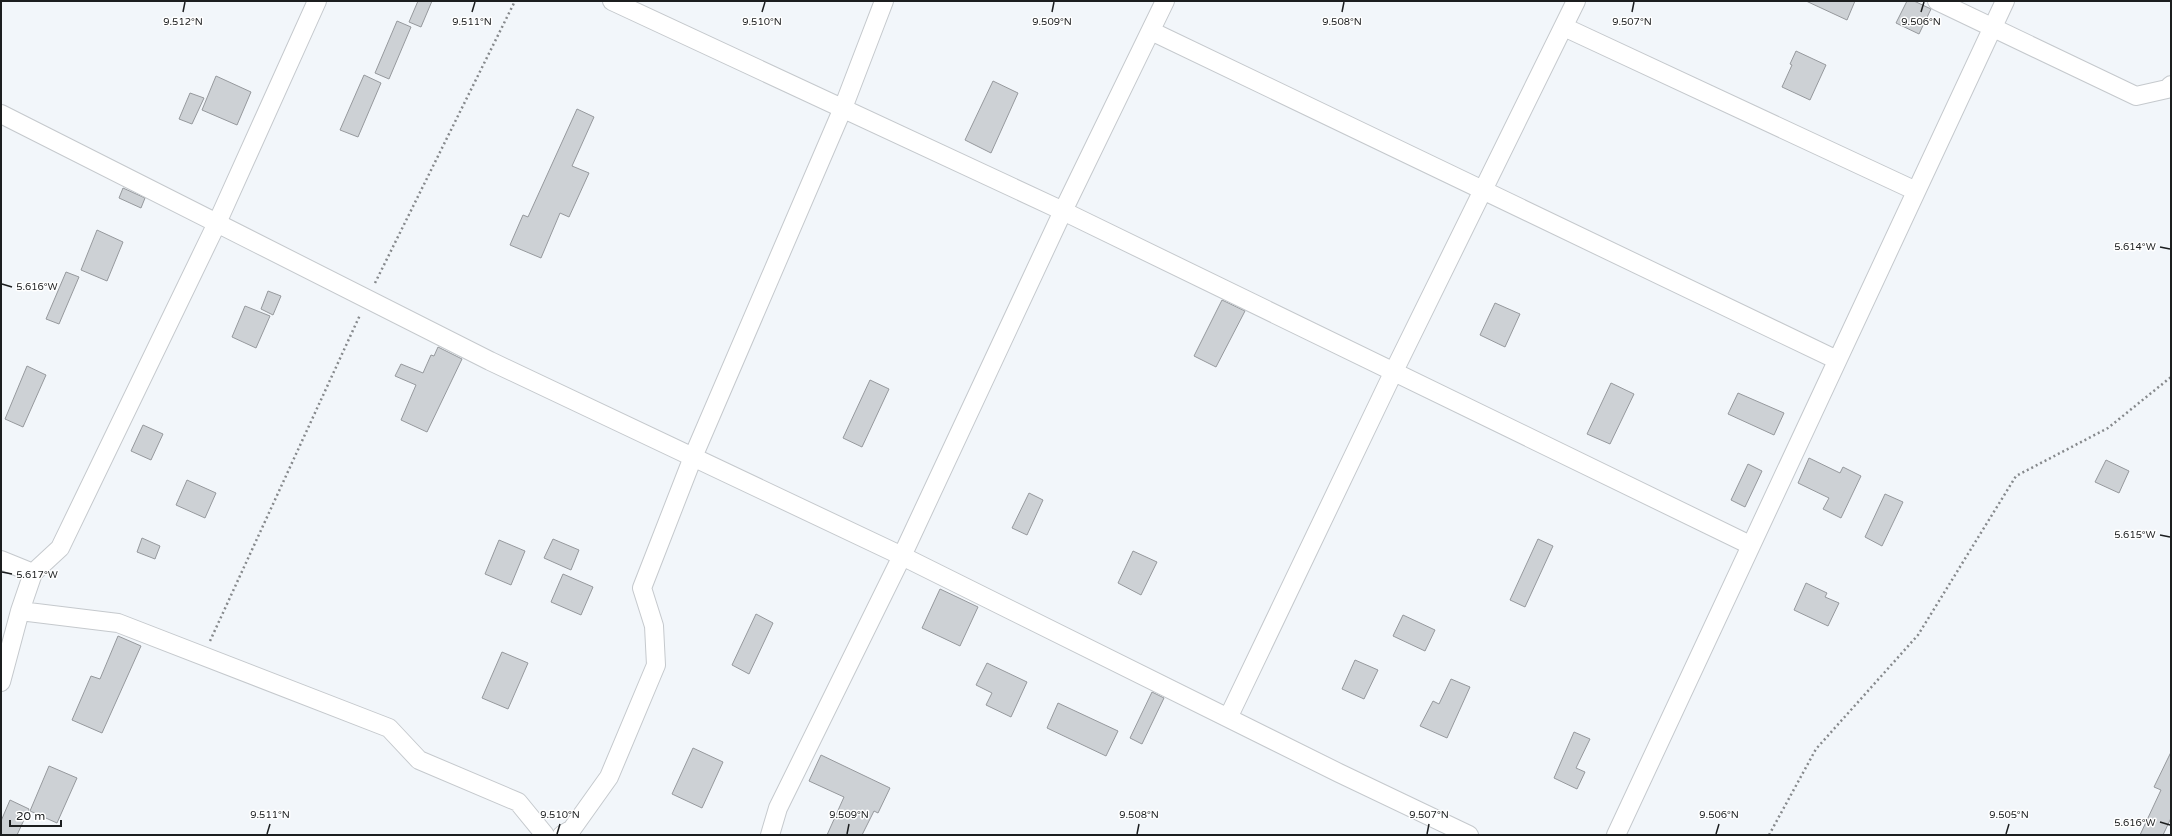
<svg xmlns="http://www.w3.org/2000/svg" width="2172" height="836" viewBox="0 0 2172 836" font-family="'Varela Round',sans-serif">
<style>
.building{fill:#cdd1d5;stroke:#96999d}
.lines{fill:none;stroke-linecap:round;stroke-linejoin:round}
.minor-casing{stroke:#c5c9cd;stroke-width:20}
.path{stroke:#86898c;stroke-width:2.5;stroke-dasharray:2 3;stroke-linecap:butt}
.minor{stroke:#fff;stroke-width:18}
.ticks{fill:none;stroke:#1c1e1f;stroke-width:1.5}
.ticks-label{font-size:10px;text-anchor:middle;fill:#1c1e1f;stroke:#fff;stroke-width:3;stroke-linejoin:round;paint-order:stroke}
</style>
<rect width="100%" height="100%" fill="#f2f6fa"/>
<path class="building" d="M418 1H432L421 27 409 22Z
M1806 1H1855L1847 20Z
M1907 1H1914L1931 9 1919 34 1896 23Z
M397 21 411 27 389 79 375 73Z
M1796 51 1826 65 1810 100 1782 87 1792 65 1790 64Z
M364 75 381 83 358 137 340 130Z
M216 76 251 92 237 125 202 110Z
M993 81 1018 93 991 153 965 140Z
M190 93 204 98 192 124 179 119Z
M577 109 594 117 572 166 589 173 569 217 560 213 541 258 510 245 523 215 528 217Z
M123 188 145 198 141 208 119 198Z
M97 230 123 242 107 281 81 270Z
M66 272 79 277 59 324 46 319Z
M268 291 281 296 273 315 261 309Z
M1222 300 1245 311 1216 367 1194 356Z
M1495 303 1520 314 1505 347 1480 335Z
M245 306 270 316 256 348 232 337Z
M438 347 462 359 427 432 401 420 416 385 395 376 401 364 423 373 431 355 434 356Z
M27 366 46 375 23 427 5 419Z
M870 380 889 389 862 447 843 438Z
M1611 383 1634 394 1610 444 1587 434Z
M1738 393 1784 413 1774 435 1728 414Z
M143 425 163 434 151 460 131 451Z
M1809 458 1840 473 1843 467 1861 476 1841 518 1823 509 1829 498 1798 483Z
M2106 460 2129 471 2119 493 2095 482Z
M1748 464 1762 471 1745 507 1731 500Z
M187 480 216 493 205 518 176 505Z
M1029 493 1043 500 1027 535 1012 528Z
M1885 494 1903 502 1882 546 1865 537Z
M142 538 160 546 155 559 137 552Z
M553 539 579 550 571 570 544 558Z
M1538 539 1553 546 1525 607 1510 600Z
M499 540 525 551 511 585 485 574Z
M1133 551 1157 562 1141 595 1118 583Z
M563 574 593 587 581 615 551 602Z
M1806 583 1827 593 1825 597 1839 603 1828 626 1794 610Z
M940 589 978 607 960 646 922 628Z
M756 614 773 623 749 674 732 665Z
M1403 615 1435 630 1425 651 1393 636Z
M118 636 141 646 102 733 72 720 91 676 100 679Z
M502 652 528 663 508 709 482 698Z
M1355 660 1378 670 1364 699 1342 689Z
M987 663 1027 682 1011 717 986 705 992 693 976 685Z
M1451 679 1470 687 1447 738 1420 726 1433 701 1439 704Z
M1152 692 1164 698 1142 744 1130 738Z
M1058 703 1118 731 1106 756 1047 728Z
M1574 732 1590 739 1576 768 1585 772 1577 789 1554 778Z
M693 748 723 762 702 808 672 794Z
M2171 752V818L2163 835H2140L2161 790 2154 787Z
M821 755 890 788 878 813 874 811 862 835H827L844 797 809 781Z
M49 766 77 778 57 823 30 811Z
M10 800 29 809 17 835H1V821Z"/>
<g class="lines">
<g class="minor-casing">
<path id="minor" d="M612 1 1063 211 1750 545
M1937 1 2136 96 2167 89 2171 85
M1564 27 1916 191
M1151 31 1837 360
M1 114 490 361 902 556 1339 773 1469 835
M1 560 33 573
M20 611 118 623 389 728 419 760 518 802 545 835
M1 682 20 611 33 573 60 548 217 223 317 1
M1228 718 1394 371 1576 1
M562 835 572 829 609 777 656 665 654 626 642 588 693 457 843 108 884 1
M770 835 778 808 902 556 1063 211 1165 1
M1616 835 2005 1"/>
</g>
<path class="path" d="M375 283 515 1
M210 641 360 315
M1769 835 1816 749 1918 635 2016 476 2108 428 2171 377"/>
<use href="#minor" class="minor"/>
</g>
<path class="ticks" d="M183 12 185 2M472 12 475 2M762 12 765 2M1052 12 1054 2M1342 12 1344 2M1632 12 1634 2M1921 12 1924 2M2160 247 2170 249M2 284 12 287M2160 535 2170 537M2 572 12 574M2160 822 2170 825M267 834 270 824M557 834 560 824M847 834 849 824M1137 834 1139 824M1427 834 1429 824M1716 834 1719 824M2006 834 2009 824"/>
<g class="ticks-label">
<text x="183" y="25">9.512°N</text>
<text x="472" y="25">9.511°N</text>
<text x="762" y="25">9.510°N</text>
<text x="1052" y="25">9.509°N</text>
<text x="1342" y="25">9.508°N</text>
<text x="1632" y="25">9.507°N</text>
<text x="1921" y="25">9.506°N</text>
<text x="2135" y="250">5.614°W</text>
<text x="37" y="290">5.616°W</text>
<text x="2135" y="538">5.615°W</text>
<text x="37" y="578">5.617°W</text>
<text x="270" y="818">9.511°N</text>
<text x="560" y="818">9.510°N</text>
<text x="849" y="818">9.509°N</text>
<text x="1139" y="818">9.508°N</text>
<text x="1429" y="818">9.507°N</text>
<text x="1719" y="818">9.506°N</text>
<text x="2009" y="818">9.505°N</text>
<text x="2135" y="826">5.616°W</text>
</g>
<rect width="2172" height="836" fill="none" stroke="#1c1e1f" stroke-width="4"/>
<path d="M10 820v6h51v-6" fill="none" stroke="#1c1e1f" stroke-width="2"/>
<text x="16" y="820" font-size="12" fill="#1c1e1f" stroke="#ffffff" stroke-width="3" paint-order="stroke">20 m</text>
</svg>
